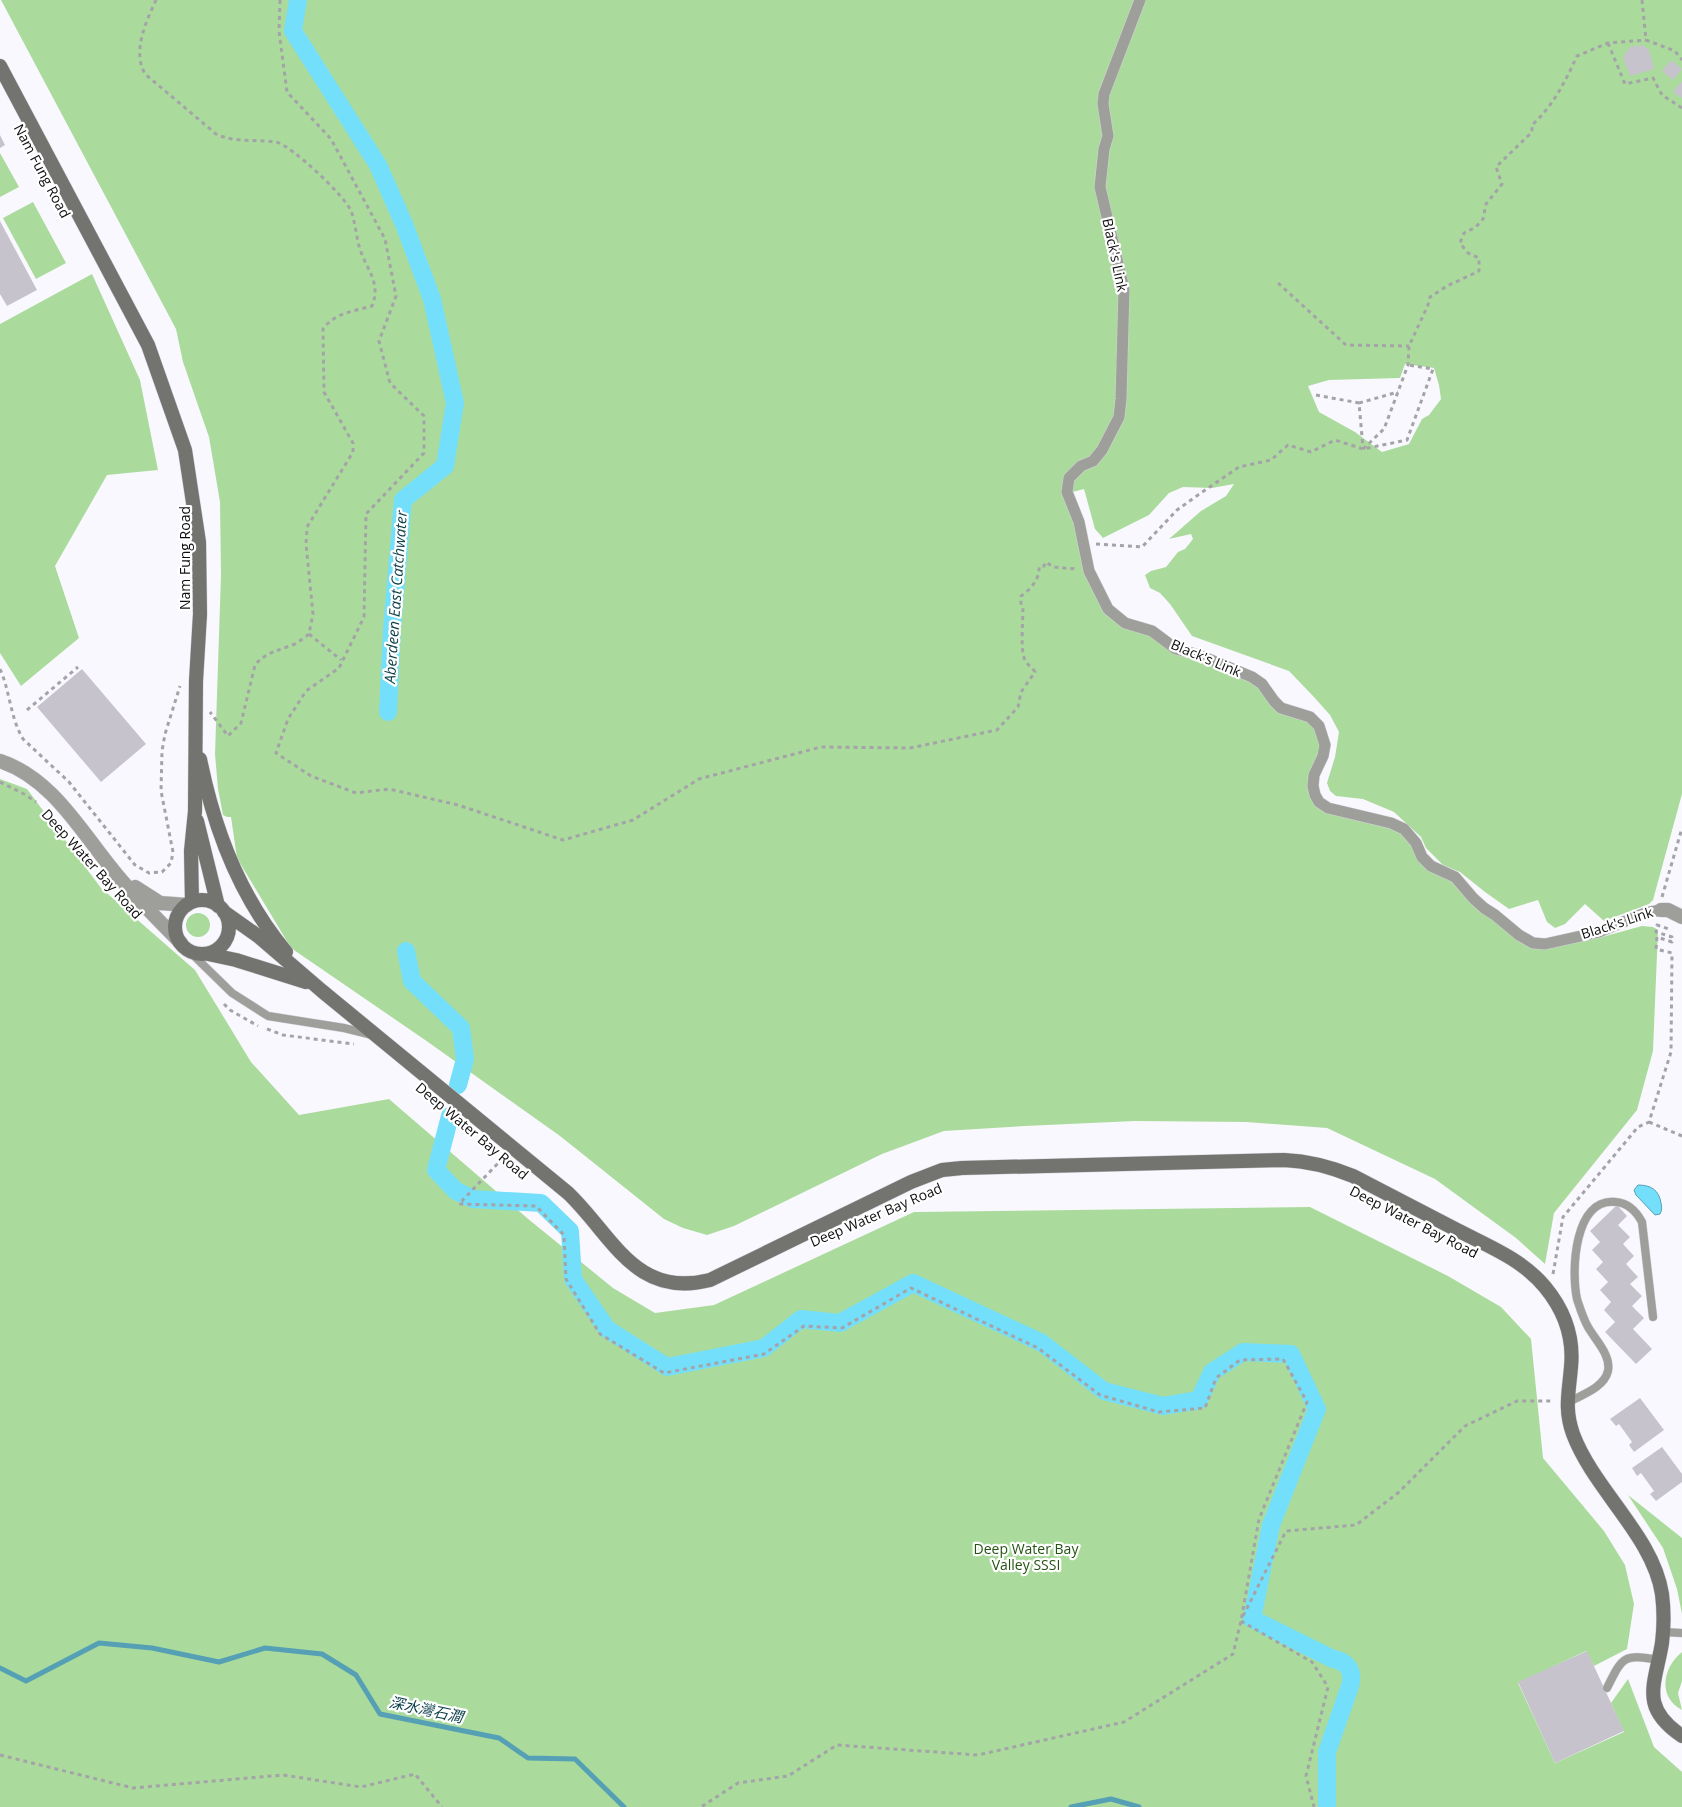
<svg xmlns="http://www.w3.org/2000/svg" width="1682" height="1807" viewBox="0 0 1682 1807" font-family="'Open Sans','Noto Sans TC',sans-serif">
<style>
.green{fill:#abdb9c;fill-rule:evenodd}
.water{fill:#73dffa;stroke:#55a0b4}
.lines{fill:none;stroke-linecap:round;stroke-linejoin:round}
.stream{stroke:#55a0b4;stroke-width:5}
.canal{stroke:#73dffa;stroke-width:18}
.building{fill:#c6c3cc}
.service-casing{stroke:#d4d2d9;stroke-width:9}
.pedestrian-casing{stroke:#d4d2d9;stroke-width:12}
.minor-casing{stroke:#d4d2d9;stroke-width:15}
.tertiary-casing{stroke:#d4d2d9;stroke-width:15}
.secondary-casing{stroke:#d4d2d9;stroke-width:15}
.path{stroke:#a4a3a8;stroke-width:3;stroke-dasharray:4 4;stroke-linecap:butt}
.service{stroke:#9e9f9b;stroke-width:8}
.pedestrian{stroke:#9e9f9b;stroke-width:11}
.minor{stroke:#9e9f9b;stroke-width:14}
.tertiary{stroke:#9e9f9b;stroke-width:14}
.secondary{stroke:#73746f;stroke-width:14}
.labels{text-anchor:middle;stroke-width:4.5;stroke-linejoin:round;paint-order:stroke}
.street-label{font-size:14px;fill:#0e0d0f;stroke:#fff}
.park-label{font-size:14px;fill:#245311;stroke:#fff}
.water-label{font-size:15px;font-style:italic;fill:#0b3e49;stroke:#fff}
</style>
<rect width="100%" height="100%" fill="#faf8ff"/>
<path class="green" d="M1 0H1682V794L1653 900 1649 904 1604 921 1585 904 1565 924 1555 928 1547 922 1538 900 1509 909 1485 892 1460 872 1443 865 1426 848 1421 837 1394 812 1363 799 1336 796 1330 791 1327 783 1335 757 1339 732 1330 715 1313 696 1289 671 1192 636 1170 604 1160 593 1150 588 1145 575 1151 571 1166 567 1178 552 1185 549 1193 539 1191 534 1169 539 1201 511 1226 496 1234 484 1212 488 1183 487 1169 493 1149 515 1103 538 1095 529 1084 489 1065 494 1107 613 1251 680 1308 721C1329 743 1317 770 1312 797L1402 831 1415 846 1455 879 1516 937 1531 948H1548L1602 937 1642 926 1653 927 1658 930 1653 1051 1637 1110 1554 1213 1545 1264 1516 1238 1435 1179 1327 1128 1246 1122 1135 1121 1025 1126 944 1131 882 1154 734 1226 707 1235 683 1228 664 1219 560 1136 428 1042 291 948 237 858 231 817H227L223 815 218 789 215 754 221 575 220 502 209 437 183 362 176 329ZM1405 364 1434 368 1439 385 1441 399 1429 415 1422 419 1409 444 1382 452 1355 432 1319 412 1308 386 1329 380 1400 378Z
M0 153 19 187 0 197Z
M33 202 66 263 36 279 3 218Z
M92 274 140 380 158 470 107 475 55 566 79 638 21 686 0 653V324Z
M0 779 27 789 101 888 195 970 251 1062 299 1115 389 1099 527 1218 613 1288 655 1313 714 1305 914 1212 1310 1207 1448 1276 1501 1307 1531 1339 1543 1458 1604 1531 1625 1565 1634 1604 1627 1649 1594 1666 1586 1651 1518 1683 1555 1763 1624 1732 1611 1703 1628 1679 1654 1747 1682 1772V1807H0Z
M186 925a12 12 0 1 1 24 0a12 12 0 1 1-24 0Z
M1628 1495 1682 1538V1614L1677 1589 1663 1548Z
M1682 1652V1681L1678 1693 1682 1710C1657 1697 1663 1667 1682 1652Z"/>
<path class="water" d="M1638 1185C1651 1185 1659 1190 1661 1203 1662 1208 1662 1210 1660 1214L1655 1215 1636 1195 1634 1190Z"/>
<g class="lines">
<path class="stream" d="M0 1668 26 1681 99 1643 152 1648 219 1662 265 1648 322 1654 356 1675 380 1714 499 1738 528 1758 575 1759 624 1807
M1071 1807 1111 1799 1139 1807"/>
<path class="canal" d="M298 0 293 31 378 165 404 224 432 299 455 403 445 466 403 500 392 629 388 712
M406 951 412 981 461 1028 465 1059 458 1085
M450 1116 436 1170 456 1191 473 1199 541 1203 570 1231 573 1279 607 1329 667 1367 764 1348 801 1319 840 1323 913 1283 1042 1343 1104 1391 1163 1406 1199 1400 1212 1372 1243 1352 1291 1354 1317 1409 1271 1525 1252 1619 1333 1659C1348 1661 1354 1672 1350 1686L1327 1752V1807"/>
</g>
<path class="building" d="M1642 45 1649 50 1654 69 1630 76 1623 57 1630 47Z
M1671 60 1682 69 1673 80 1662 71Z
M1681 82 1682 83V98L1673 92Z
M0 135 5 145 0 148Z
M0 221 37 290 7 306 0 294Z
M82 669 146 744 101 782 37 707Z
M1617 1205 1627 1216 1618 1225 1630 1237 1623 1244 1634 1256 1626 1264 1638 1277 1630 1284 1642 1296 1632 1306 1644 1318 1633 1329 1652 1349 1636 1364 1605 1332 1615 1322 1604 1310 1611 1302 1600 1290 1608 1282 1596 1269 1603 1262 1592 1250 1600 1242 1590 1231Z
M1640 1398 1664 1430 1634 1452 1629 1445 1632 1442 1619 1424 1616 1426 1610 1419Z
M1662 1447 1682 1474V1482L1656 1501 1650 1494 1654 1491 1641 1473 1637 1476 1632 1468Z
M1587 1651 1624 1731 1555 1763 1518 1682Z"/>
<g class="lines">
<g class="service-casing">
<path id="service" d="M188 950 232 993 268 1016 344 1028 372 1035
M1567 1403C1581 1395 1604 1388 1608 1371 1611 1355 1596 1341 1588 1327 1583 1318 1580 1308 1577 1299 1571 1271 1574 1197 1616 1202 1628 1203 1636 1211 1642 1222L1653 1317
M1663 1632 1682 1633
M1607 1688C1623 1656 1623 1654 1658 1660"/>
</g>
<g class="pedestrian-casing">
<path id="pedestrian" d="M1140 0 1104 94 1103 104 1108 136 1104 149 1100 187 1124 289 1121 399 1119 417 1102 450 1093 461 1081 466 1069 478 1067 492 1079 522 1089 571 1108 609 1125 623 1152 631 1176 649 1199 655 1252 677 1262 684 1274 701 1281 708 1310 717 1319 726 1325 745 1323 756 1314 775 1313 786 1315 795 1319 802 1328 808 1391 823 1404 829 1416 843 1422 857 1431 866 1455 877 1473 898 1484 908 1495 915 1519 935 1533 943 1545 944 1599 932 1645 913 1661 910"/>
</g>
<g class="minor-casing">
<path id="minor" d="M1661 910H1668L1682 917"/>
</g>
<g class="tertiary-casing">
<path id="tertiary" d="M0 761C53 778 83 835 117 875 137 899 159 921 181 943
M135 887 160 903 187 905"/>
</g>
<g class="secondary-casing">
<path id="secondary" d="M0 66 148 345 185 450 199 542 200 614 196 681 195 811 191 851 192 902
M200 759C214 829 239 896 286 952
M197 821 218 906
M175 927a27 27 0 1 1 54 0a27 27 0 1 1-54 0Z
M224 912 258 936 322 991 568 1193C613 1236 635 1299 710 1280L911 1182 942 1170 962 1168 1284 1160C1309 1161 1331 1167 1353 1176 1388 1194 1423 1212 1457 1230 1488 1246 1522 1259 1545 1287 1564 1310 1574 1337 1571 1367 1569 1392 1564 1409 1573 1434 1594 1490 1653 1536 1662 1594 1664 1610 1664 1627 1662 1643 1655 1685 1639 1707 1682 1736
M208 954 236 960 306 982"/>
</g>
<path class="path" d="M156 0C146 22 132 51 145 74L216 134C235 143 256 139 276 142 291 145 345 196 351 211 356 224 356 239 361 252 368 271 381 284 372 306 355 311 334 313 323 329L324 392 353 443V452L307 527 306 544 313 614 309 634C305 637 300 641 295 644 280 650 266 652 255 665L241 723 228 736 210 712
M280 0 279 31 287 92 331 139 385 239 396 296 379 341 390 383 424 416V453L366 514 364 617 339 668 306 691 288 719 276 753 311 776 356 793 389 789 458 805 563 840 633 820 699 779 821 747 910 748 997 730 1018 707 1021 692 1035 672C1032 667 1027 665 1025 660 1020 651 1023 620 1023 608L1021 605V596C1030 590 1040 579 1039 567L1044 566 1046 562 1053 567 1076 569
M1642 0 1646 40 1675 51 1682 60
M1608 43 1625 84 1653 78 1662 95 1682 108
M1278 283 1346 345 1409 346
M1316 395 1359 403 1363 448
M1359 403 1398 392
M1363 449 1384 429 1408 365 1409 346 1428 305 1430 297 1447 286 1479 271V258L1468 253 1460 243 1464 233 1476 227 1483 219 1486 204 1502 184 1496 167 1532 132V125C1553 106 1565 82 1577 56L1608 43 1646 40
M1096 544 1142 547 1177 510 1198 495 1239 467 1271 460 1288 445 1311 452 1335 440 1363 449 1407 440 1433 369 1408 365
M309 634 341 660
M0 669C10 691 10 717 23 739L69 782 135 865 149 873 162 872 171 863 173 852 161 791 162 751 165 734 180 686
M27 710 78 667
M0 782 26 795 36 802
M1662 897 1682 828
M224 1004 230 1010 258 1026
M267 1029 283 1035 354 1044
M1649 1122 1682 1136
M503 1158 459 1204 536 1206 564 1235 566 1279 600 1334 664 1373 764 1354 804 1326 842 1328 911 1288 1038 1348 1100 1395 1159 1412 1205 1408 1216 1378 1240 1360 1283 1359 1307 1402 1259 1519 1241 1621 1233 1654 1124 1722 978 1755 837 1745 788 1776 738 1783 701 1807
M1553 1274 1563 1217 1638 1127 1649 1122 1671 1052 1672 953 1656 949 1657 937 1672 942V937L1656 932 1657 925 1669 929
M1243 1616 1286 1531 1356 1525 1399 1492 1465 1426 1517 1401H1553
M1241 1621 1312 1662 1328 1687 1306 1776 1314 1807
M0 1755 133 1788 283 1775 361 1787 415 1774 442 1807"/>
<use href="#service" class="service"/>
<use href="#pedestrian" class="pedestrian"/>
<use href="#minor" class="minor"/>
<use href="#tertiary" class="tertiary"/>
<use href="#secondary" class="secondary"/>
</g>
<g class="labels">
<g class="street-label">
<text transform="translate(42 171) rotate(62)" y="5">Nam Fung Road</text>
<text transform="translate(1115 255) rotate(78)" y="5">Black's Link</text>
<text transform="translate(185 558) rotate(-90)" y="5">Nam Fung Road</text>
<text transform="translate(1206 658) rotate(23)" y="5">Black's Link</text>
<text transform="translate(92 864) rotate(48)" y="5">Deep Water Bay Road</text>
<text transform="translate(1617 923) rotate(-18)" y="5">Black's Link</text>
<text transform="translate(472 1131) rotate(40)" y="5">Deep Water Bay Road</text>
<text transform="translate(876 1215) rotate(-23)" y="5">Deep Water Bay Road</text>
<text transform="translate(1414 1222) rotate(27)" y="5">Deep Water Bay Road</text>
</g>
<g class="park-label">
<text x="1026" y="1554">Deep Water Bay<tspan x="1026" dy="16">Valley SSSI</tspan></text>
</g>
<g class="water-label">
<text transform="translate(396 597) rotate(-86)" y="5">Aberdeen East Catchwater</text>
<text transform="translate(426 1710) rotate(12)" y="5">深水灣石澗</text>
</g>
</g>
</svg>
